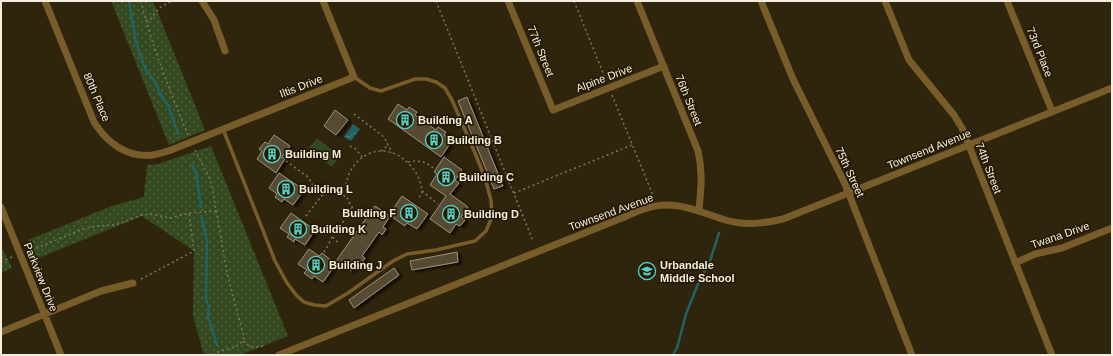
<svg xmlns="http://www.w3.org/2000/svg" width="1113" height="356" viewBox="0 0 1113 356" font-family="Arial,sans-serif">
<style>
.grass{fill:#34491f}
.park{fill:url(#park-dots)}
.water{fill:url(#water-waves)}
.lines{fill:none;stroke-linecap:round;stroke-linejoin:round}
.stream{stroke:#216363;stroke-width:2.5}
.building{fill:#574b33;stroke:#9d9075;filter:url(#shadow)}
.path{stroke:#7f7662;stroke-width:1.5;stroke-dasharray:2 3;stroke-linecap:butt}
.service{stroke:#785d2b;stroke-width:3.5}
.minor{stroke:#785d2b;stroke-width:7}
.labels{text-anchor:middle;stroke-width:3.5;stroke-linejoin:round;paint-order:stroke}
.street-label{font-size:11px;fill:#f5eee0;stroke:#251b03}
.poi-label{font-size:11px;font-weight:bold;fill:#f5eee0;stroke:#251b03;text-anchor:start}
</style>
<defs>
<pattern id="park-dots" width="8" height="8" patternUnits="userSpaceOnUse"><rect width="8" height="8" fill="#34491f"/><path d="M2 2h.1M6 6h.1" fill="none" stroke="#52643f" stroke-width="1.8" stroke-linecap="round"/></pattern>
<pattern id="water-waves" width="16" height="10" patternUnits="userSpaceOnUse"><rect width="16" height="10" fill="#216363"/><path d="M0 5q4-4 8 0t8 0" fill="none" stroke="#427a79"/></pattern>
<filter id="shadow"><feDropShadow dx="3.5" dy="2" stdDeviation="1" flood-color="#0009"/></filter>
</defs>
<rect width="100%" height="100%" fill="#2f240c"/>
<path class="grass" d="M317 138 340 156 332 167 308 149Z"/>
<path class="park" d="M111 1H153L205 130 169 145Z
M211 146 288 336 240 355H204L193 316 194 251 142 216 36 259 28 240 112 206 144 197 147 165 158 164Z
M1 250H3L12 268 1 273Z"/>
<path class="water" d="M353 124 360 129 351 141 344 137Z"/>
<g class="lines">
<path class="stream" d="M129 1 136 42 140 54 146 70 156 83 160 94 168 105 178 134
M192 164 196 173 201 207
M201 216 207 240 206 298 209 308 208 316 217 345
M673 355 677 348 686 314 698 284 710 261 719 233"/>
</g>
<path class="building" d="M467 97 503 186 494 189 458 101Z
M398 104 407 110 409 107 417 112 415 115 436 130 438 127 446 132 444 135 452 141 441 157 388 119Z
M335 110 348 120 336 135 324 126Z
M274 135 290 146 282 157 285 159 276 173 257 159 262 151 259 149 265 142 268 144Z
M444 157 462 170 455 180 459 183 450 194 468 207 461 217 465 220 460 226 456 224 450 233 430 219 446 196 430 185 437 174 434 172Z
M279 173 304 190 293 205 284 199 282 202 275 197 277 194 269 188Z
M402 196 428 214 417 229 407 223 405 226 389 215Z
M375 206 390 216 383 227 386 229 382 235 379 232 362 256 365 258 361 264 357 262 351 271 336 261Z
M291 213 315 230 305 245 295 239 294 242 287 237 289 234 280 228Z
M309 249 319 256 322 253 336 264 323 282 314 276 312 279 304 273 307 270 298 264Z
M457 252 458 262 412 270 410 261Z
M394 268 399 275 354 308 349 300Z"/>
<g class="lines">
<path class="path" d="M141 1C152 47 170 91 188 135
M436 1 533 241
M574 1 606 80
M146 21 150 20 159 8 172 1
M612 95 654 198
M354 114 384 137 392 153
M350 146 356 149 362 157
M195 150 208 175 212 186 227 273 244 338 243 341 237 346 215 353 214 355
M381 151 387 146
M286 161 308 177 314 187 323 194 334 192 347 183
M408 162C418 160 425 161 433 168
M422 191 438 204
M334 192 347 197
M514 193 632 145
M360 215C321 186 371 123 410 165 417 172 422 183 422 193L419 198
M306 216 323 194
M333 237 339 244
M27 252 83 229 91 227 118 224 142 215 151 214 170 218 189 213 216 211
M324 252C329 246 333 233 336 229 343 221 349 218 351 208
M1 262 12 257
M141 279 194 251 189 214
M243 341C250 347 254 349 263 346L264 349"/>
<path class="service" d="M223 129 275 261 287 283 297 296 304 302 314 305 326 306 348 293 393 261 407 254 436 250 475 241 486 231 492 217 491 200 485 178 475 153 452 100 445 88 436 82 426 79H415L381 91 370 88 354 77"/>
<path class="minor" d="M45 1 94 122C107 143 127 158 153 155 158 154 165 152 171 150L354 77 323 1
M202 1 214 20 225 51
M508 1 553 110 664 66
M637 1 698 151C703 173 701 188 699 210
M761 1 793 79 845 184 912 355
M885 1 909 60 954 115 962 128 1052 355
M1007 1 1052 111
M1 207 61 355
M1015 263 1035 254 1062 248 1112 228
M1 332 101 291 133 283
M279 355 622 218C636 212 650 205 666 205 686 205 704 213 722 219 743 226 762 224 783 219L1112 88"/>
</g>
<defs>
<g id="building-ring" transform="scale(0.9)"><circle r="9.5" fill="#251b03" stroke="#56cec3" stroke-width="1.5"/><path d="M-4-6H4V6H1V3H-1V6H-4ZM-2.5-4.3h1.7v1.8h-1.7ZM.8-4.3h1.7v1.8H.8ZM-2.5-1h1.7V.8h-1.7ZM.8-1h1.7V.8H.8Z" fill="#56cec3"/></g>
<g id="school-ring" transform="scale(0.9)"><circle r="9.5" fill="#251b03" stroke="#56cec3" stroke-width="1.5"/><path d="M0-5L7-2L0 1L-7-2ZM-4 1L0 2.5L4 1V4Q0 6-4 4Z" fill="#56cec3"/></g>
</defs>
<g fill-rule="evenodd">
<use href="#building-ring" x="405" y="120"/>
<use href="#building-ring" x="434" y="140"/>
<use href="#building-ring" x="272" y="154"/>
<use href="#building-ring" x="446" y="177"/>
<use href="#building-ring" x="286" y="189"/>
<use href="#building-ring" x="409" y="213"/>
<use href="#building-ring" x="451" y="214"/>
<use href="#building-ring" x="298" y="229"/>
<use href="#building-ring" x="316" y="265"/>
<use href="#school-ring" x="647" y="271"/>
</g>
<g class="labels">
<g class="street-label">
<text transform="translate(541 51) rotate(68)" y="4">77th Street</text>
<text transform="translate(1040 52) rotate(68)" y="4">73rd Place</text>
<text transform="translate(604 78) rotate(-21)" y="4">Alpine Drive</text>
<text transform="translate(301 86) rotate(-21)" y="4">Iltis Drive</text>
<text transform="translate(97 97) rotate(67)" y="4">80th Place</text>
<text transform="translate(689 100) rotate(68)" y="4">76th Street</text>
<text transform="translate(929 149) rotate(-22)" y="4">Townsend Avenue</text>
<text transform="translate(989 168) rotate(69)" y="4">74th Street</text>
<text transform="translate(850 172) rotate(65)" y="4">75th Street</text>
<text transform="translate(611 212) rotate(-20)" y="4">Townsend Avenue</text>
<text transform="translate(1060 235) rotate(-19)" y="4">Twana Drive</text>
<text transform="translate(41 277) rotate(68)" y="4">Parkview Drive</text>
</g>
<g class="poi-label">
<text x="418" y="124">Building A</text>
<text x="447" y="144">Building B</text>
<text x="285" y="158">Building M</text>
<text x="459" y="181">Building C</text>
<text x="299" y="193">Building L</text>
<text x="396" y="217" text-anchor="end">Building F</text>
<text x="464" y="218">Building D</text>
<text x="311" y="233">Building K</text>
<text x="329" y="269">Building J</text>
<text x="660" y="269">Urbandale<tspan x="660" dy="13">Middle School</tspan></text>
</g>
</g>
<rect width="1113" height="356" fill="none" stroke="#f5eee0" stroke-width="4"/>
</svg>
